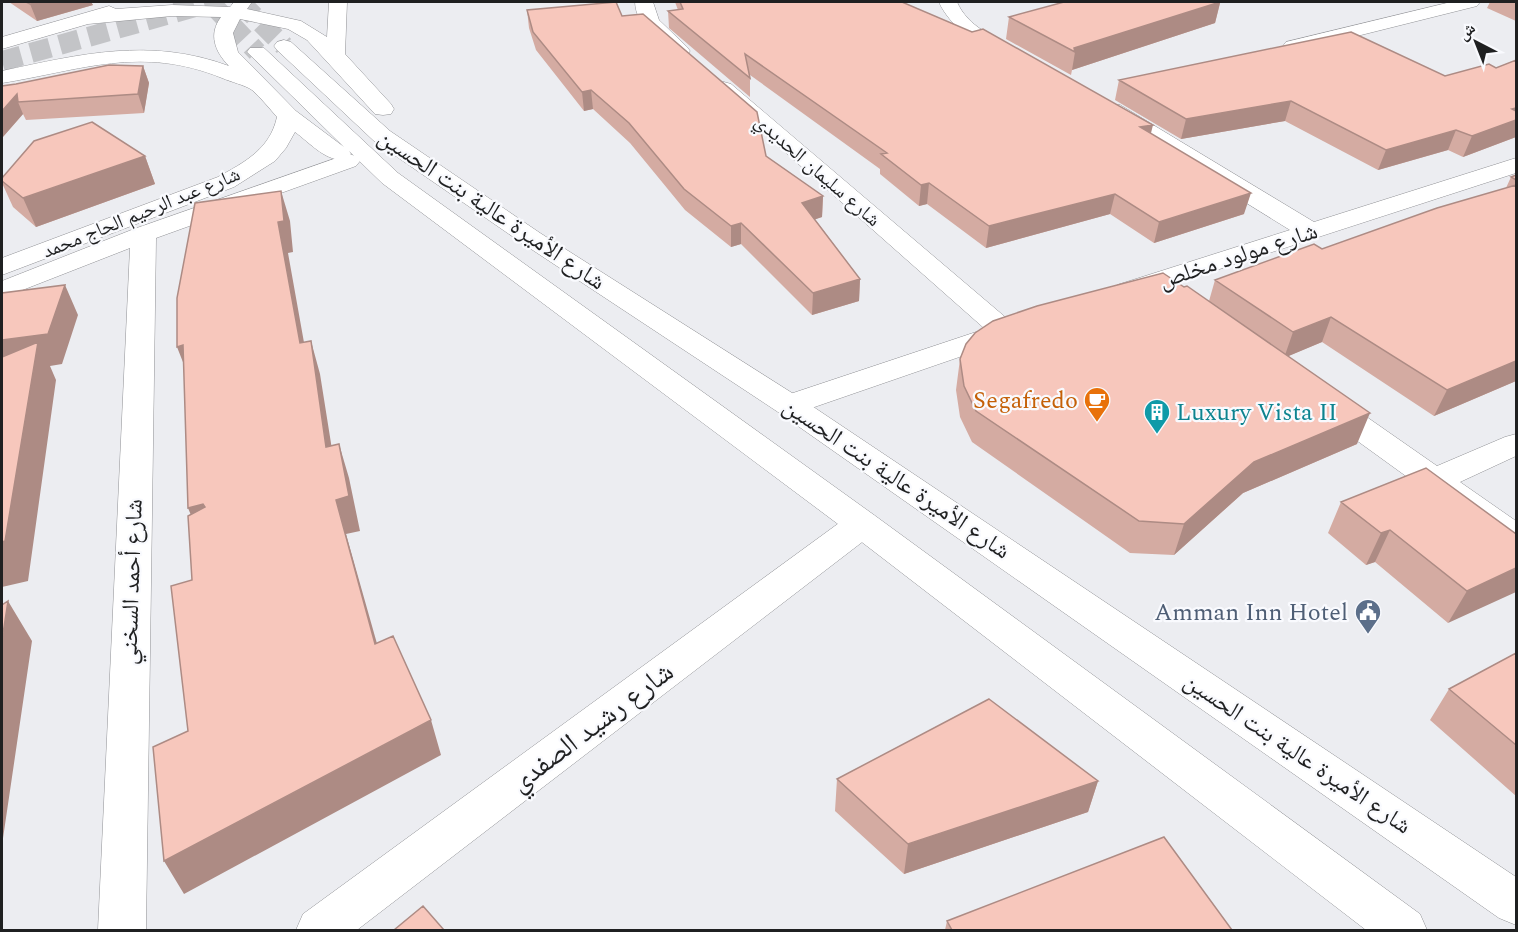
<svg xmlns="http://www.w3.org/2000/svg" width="1518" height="932" viewBox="0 0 1518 932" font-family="Spectral,'Noto Naskh Arabic',serif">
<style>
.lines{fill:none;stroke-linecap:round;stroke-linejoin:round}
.secondary-tunnel{stroke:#c3c4c7;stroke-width:20;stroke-dasharray:20 10;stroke-linecap:butt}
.primary-tunnel{stroke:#c3c4c7;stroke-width:20;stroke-dasharray:20 10;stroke-linecap:butt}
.street-casing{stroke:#909195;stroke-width:1}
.secondary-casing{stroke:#909195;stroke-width:1}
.street{fill:#fff;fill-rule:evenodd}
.secondary{fill:#fff;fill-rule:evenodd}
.wall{fill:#d4aba2}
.shaded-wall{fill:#ad8b84}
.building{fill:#f7c7bc;stroke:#ad8b84;stroke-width:1.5}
.labels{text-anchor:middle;stroke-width:4.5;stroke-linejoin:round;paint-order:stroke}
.far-street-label{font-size:20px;fill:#1f2021;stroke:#f9fafe}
.street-label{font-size:24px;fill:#1f2021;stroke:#f9fafe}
.food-label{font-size:24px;fill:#c56008;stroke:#f9fafe;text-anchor:end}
.culture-label{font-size:24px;fill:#0d838f;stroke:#f9fafe;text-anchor:start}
.service-label{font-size:24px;fill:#4e5e75;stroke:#f9fafe;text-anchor:end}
.near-street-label{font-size:28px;fill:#1f2021;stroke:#f9fafe}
</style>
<rect width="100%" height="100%" fill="#ecedf1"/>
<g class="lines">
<path class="secondary-tunnel" d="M210 2 257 52
M240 2 284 46"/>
<path class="primary-tunnel" d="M2 61 213 2"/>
<g class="street-casing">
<path id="street" d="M635 2H653L659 20 687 47 690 51 687 55H673C657 40 636 26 635 2Z
M939 2H957C968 27 994 37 1018 50L1021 54 1018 58C993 65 948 25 939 2Z
M1451 2H1480L1477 6 1293 52 1286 50 1283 46 1286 42Z
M724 82 731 84 1011 322 1020 324 1024 330 1020 336 800 412 789 415 778 412 773 405 778 398 985 329 717 92 714 88 717 84Z
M1112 104 1120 105 1314 222 1516 158V173L1127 299 1117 297 1113 291 1117 285 1290 230 1104 115 1101 110 1104 105Z
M348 154 356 156 360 161 356 166 156 238 146 930H98L130 248 2 298V281L134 229Z
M1327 394 1338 397 1437 466 1505 437 1516 434V456L1460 482 1516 521V550L1504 547 1316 411 1311 404 1316 397Z
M862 512 874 515 879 524 874 533 357 930H296L303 914 850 515Z"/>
</g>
<g class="secondary-casing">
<path id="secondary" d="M234 2H252L247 9 301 21 327 37 329 2H347L345 54 391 104 394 109 391 114 383 115 375 114 307 40 288 29 240 19 233 33 238 52 296 111 344 147 247 52 250 48H264L398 173 874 515 1420 914 1427 930H1366L850 533 382 183 349 151 351 154 347 159C328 164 310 143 295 132L286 148 275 161 234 187 2 275V258L218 177C245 162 270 149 277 117 269 108 261 98 252 90 245 85 231 82 222 78 141 45 82 70 2 83V71C81 54 150 37 229 66 215 52 208 34 221 17L172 16 88 24 2 49V37L109 6 116 9 172 5 230 7Z
M284 40 291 42 390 131 540 233 800 398 1516 877V925L1499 918 778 412 522 243 374 141 277 50 274 46 277 42Z"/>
</g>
<use href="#street" class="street"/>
<use href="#secondary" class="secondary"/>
</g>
<path class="wall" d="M9 2H91L93 5 37 21Z
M675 2H902L1151 134 1244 214 1154 243 1110 214 986 248 927 204 919 206 880 174V169L750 75V97L669 28 668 11 678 10Z
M1490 2H1516V21L1487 8Z
M1220 3 1215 23 1072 70 1071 75 1006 39 1009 17Z
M527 10 622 16 766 156 823 196 822 217 815 219 860 279 859 301 812 315 741 244 731 247 685 210 630 143 593 109 584 111 536 50 529 28Z
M1516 60V137L1463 157 1448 150 1378 170 1285 121 1181 139 1115 100 1119 80 1445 76 1496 68Z
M143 66 149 83 144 113 26 120 23 114 2 138V86Z
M145 156 155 184 36 227 13 207 2 183V178Z
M1516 175V381L1434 416 1322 342 1288 356 1357 444 1243 493 1174 555 1130 553 972 442 960 417 956 390 960 359 1184 287 1209 301 1215 280 1322 249 1506 188 1511 177Z
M1341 502 1516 534 1448 623 1375 562 1366 565 1328 533Z
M1516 653V796L1430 720 1449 689Z
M837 779 1098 781 1088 812 904 874 835 811Z
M947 921 1232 930H945Z"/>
<path class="shaded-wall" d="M41 2H91L93 5 37 21 30 4Z
M1189 2H1228L1220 3 1215 23 1072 70 1075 52 1074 48Z
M143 66 149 83 144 113 138 94Z
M591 90 593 109 584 111 582 92Z
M17 94 18 102 23 114 2 138V111Z
M1291 101 1285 121 1181 139 1186 119Z
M1516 108V137L1463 157 1472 136 1512 109Z
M1153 125 1148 145 1140 127Z
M1456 130 1448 150 1378 170 1386 150Z
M145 156 155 184 36 227 23 198Z
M929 183 927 204 919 206 921 185Z
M281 191 290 221 293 252 288 253 310 376 300 343 278 222Z
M1251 193 1244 214 1154 243 1159 222Z
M1115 194 1110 214 986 248 989 226Z
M823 196 822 217 802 224V203Z
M741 223V244L731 247V226Z
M860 279 859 301 812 315 813 293Z
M65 285 78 315 62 364 50 366 56 380 28 581 2 587V340Z
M1331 317 1322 342 1284 358 1293 332Z
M311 341 320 374 337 481 326 447Z
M183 345 190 380 177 347Z
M1516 361V381L1434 416 1447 390Z
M1370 413 1357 444 1243 493 1174 555 1184 524 1254 462Z
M339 444 349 478 360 531 346 534 387 679 375 644 336 500Z
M203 504 218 539 202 542 188 508Z
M1390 530 1375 562 1366 565 1381 533Z
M1516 568V592L1448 623 1467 591Z
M8 601 32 641 2 845V640Z
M431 720 441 755 184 894 164 861Z
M1098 781 1088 812 904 874 908 844Z"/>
<path class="building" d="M26 2H41L30 4Z
M616 2 622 16 643 14 757 112 766 156 823 196 802 203 860 279 813 293 741 223 731 226 684 189 629 123 591 90 582 92 533 32 527 10Z
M680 2H902L972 32 983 29 1153 125 1140 127 1251 193 1159 222 1115 194 989 226 929 183 921 185 881 154 887 153 745 54 750 78 668 11 683 9Z
M1064 2H1220L1074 48 1075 52 1009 17Z
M1351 32 1445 76 1489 64 1496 68 1516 60V108L1512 109 1516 111V120L1472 136 1456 130 1386 150 1291 101 1186 119 1119 80Z
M109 65 143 66 138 94 18 102 17 94 2 111V86L16 84Z
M92 122 145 156 23 198 2 181V178L34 141Z
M1516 175V180L1511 177Z
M1516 185V361L1447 390 1331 317 1293 332 1215 280 1314 244 1322 249 1437 208Z
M281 191 284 221 278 222 300 343 311 341 326 447 339 444 349 496 336 500 375 644 393 636 431 720 164 861 153 747 188 731 171 586 192 580 188 516 205 507 203 504 188 508 183 345 177 347V298L195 203Z
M1163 273 1184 287 1187 286 1370 413 1254 462 1184 524 1139 521 976 411 964 386 960 359 966 344 975 333 993 321 1037 306Z
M65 285 48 334 2 340V293Z
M38 342 5 541 2 542V357Z
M1426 468 1516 534V568L1467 591 1390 530 1381 533 1341 502Z
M8 601 2 640V605Z
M1516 653V745L1449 689Z
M989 699 1098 781 908 844 837 779Z
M1164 837 1232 930H952L947 921Z
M423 906 444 930H394Z"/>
<defs>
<g id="cafe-pin" transform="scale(1.35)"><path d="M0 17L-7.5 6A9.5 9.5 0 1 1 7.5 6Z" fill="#e8710a" stroke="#f9fafe"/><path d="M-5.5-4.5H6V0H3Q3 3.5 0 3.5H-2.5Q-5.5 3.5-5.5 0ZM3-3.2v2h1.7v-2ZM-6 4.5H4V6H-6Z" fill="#fff"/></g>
<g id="building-pin" transform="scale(1.35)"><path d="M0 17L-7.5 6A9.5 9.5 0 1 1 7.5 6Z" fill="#0f9aa8" stroke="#f9fafe"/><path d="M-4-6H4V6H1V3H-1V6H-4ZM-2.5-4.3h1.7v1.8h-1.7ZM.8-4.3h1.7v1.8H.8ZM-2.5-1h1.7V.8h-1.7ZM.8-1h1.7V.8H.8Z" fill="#fff"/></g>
<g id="civic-pin" transform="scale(1.35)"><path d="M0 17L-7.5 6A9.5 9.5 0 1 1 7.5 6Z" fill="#5c6f8a" stroke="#f9fafe"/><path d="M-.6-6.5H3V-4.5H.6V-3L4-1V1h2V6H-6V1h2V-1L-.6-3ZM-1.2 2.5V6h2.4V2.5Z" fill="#fff"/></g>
</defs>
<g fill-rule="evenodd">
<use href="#cafe-pin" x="1097" y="400"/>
<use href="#building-pin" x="1157" y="412"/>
<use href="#civic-pin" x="1368" y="612"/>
</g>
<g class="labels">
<g class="far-street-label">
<text transform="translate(818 170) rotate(41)" y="7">شارع سليمان الحديدي</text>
<text transform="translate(141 212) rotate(-22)" y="7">شارع عبد الرحيم الحاج محمد</text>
</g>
<g class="street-label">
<text transform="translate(492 209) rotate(34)" y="8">شارع الأميرة عالية بنت الحسين</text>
<text transform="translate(1238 255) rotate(-18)" y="8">شارع مولود مخلص</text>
<text transform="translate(897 478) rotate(34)" y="8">شارع الأميرة عالية بنت الحسين</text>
<text transform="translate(131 582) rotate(-88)" y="8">شارع أحمد السخني</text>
<text transform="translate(1298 753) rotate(34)" y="8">شارع الأميرة عالية بنت الحسين</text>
</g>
<g class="food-label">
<text x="1078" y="408">Segafredo</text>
</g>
<g class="culture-label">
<text x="1176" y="420">Luxury Vista II</text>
</g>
<g class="service-label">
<text x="1348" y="620">Amman Inn Hotel</text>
</g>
<g class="near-street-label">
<text transform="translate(591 726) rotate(-37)" y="10">شارع رشيد الصفدي</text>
</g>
</g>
<rect width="1518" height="932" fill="none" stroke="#1f2021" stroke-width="6"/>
<g transform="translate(1476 42) rotate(318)" stroke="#f9fafe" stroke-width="4.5" paint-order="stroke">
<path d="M0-4.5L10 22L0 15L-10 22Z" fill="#1f2021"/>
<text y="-9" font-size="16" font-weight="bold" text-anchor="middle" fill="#1f2021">ش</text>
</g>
</svg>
